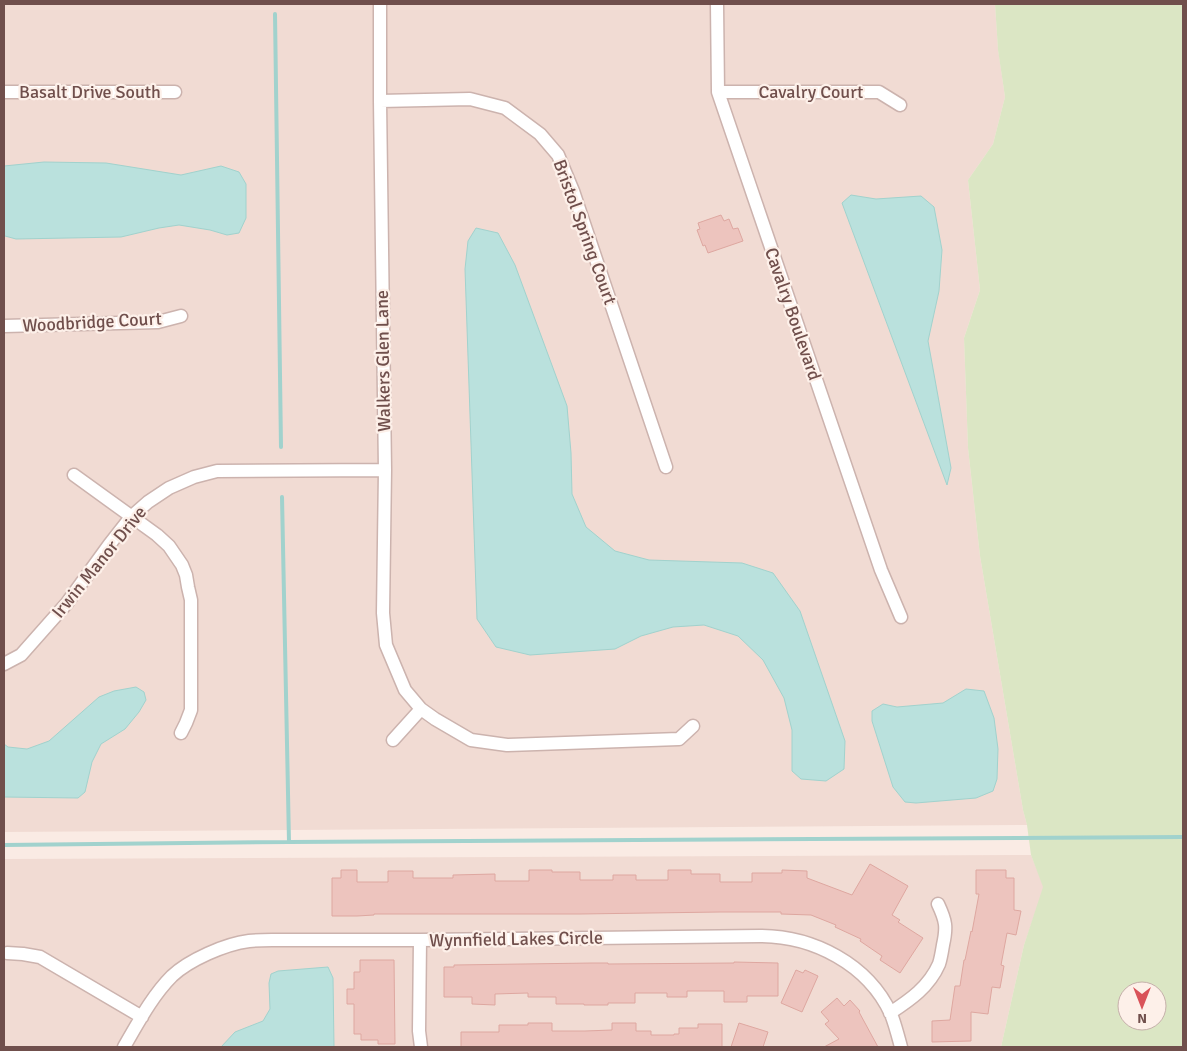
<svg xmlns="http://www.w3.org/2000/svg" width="1187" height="1051" viewBox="0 0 1187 1051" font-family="Signika,sans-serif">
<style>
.residential{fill:#f1dbd3}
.green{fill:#dbe6c4;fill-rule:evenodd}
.water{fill:#bae1dd;stroke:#a1d2cd}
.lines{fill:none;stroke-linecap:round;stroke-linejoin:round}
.stream{stroke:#a1d2cd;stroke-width:4}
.building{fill:#edc4be;stroke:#dea7a0}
.minor-casing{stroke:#ccb3ae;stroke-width:15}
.minor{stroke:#fff;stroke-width:12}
.labels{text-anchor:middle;stroke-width:4.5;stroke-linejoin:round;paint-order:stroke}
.street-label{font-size:18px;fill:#704f4c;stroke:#fdf0e9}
</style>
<rect width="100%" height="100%" fill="#faebe4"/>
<path class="residential" d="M4 4H995L998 49 1005 97 993 144 968 180 980 290 964 338 968 448 980 556 1023 810 1027 825 4 832Z
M1031 855 1044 887 1024 945 1001 1047H4V859Z"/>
<path class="green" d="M995 4H1183V1047H1001L1024 945 1043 887 1031 855 1027 825 1023 810 980 556 968 448 964 338 980 290 968 180 993 144 1005 97 998 50ZM1127 991H1157V1021H1127Z"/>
<path class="water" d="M44 162 106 163 181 175 221 166 239 172 246 184V218L239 233 227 235 210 230 179 225 159 228 121 237 16 239 5 236 4 235V166Z
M851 195 876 199 921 196 934 207 942 250 939 291 928 341 951 468 947 485 842 203Z
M476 228 498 233 515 265 567 406 571 453 572 494 586 527 615 551 649 560 742 563 773 573 800 611 845 741 844 769 826 781 801 779 792 771V730L784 698 763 660 738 636 704 625 673 627 641 636 615 649 530 655 496 647 477 619 465 269 468 241Z
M136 687 144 692 146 700 139 712 125 729 101 744 92 762 85 792 78 798 4 797V744L8 747 27 749 49 741 99 697 114 691Z
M966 689 984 691 994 718 998 749 997 779 993 791 976 798 916 803 905 802 893 787 872 721V711L883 704 897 707 943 703Z
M328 967 333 978 334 1047H221L235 1032 263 1021 270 1009 269 983 271 974 278 971Z"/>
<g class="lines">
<path class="stream" d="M275 14 281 447
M282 497 289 842
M4 845 289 842 1183 837"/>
</g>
<path class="building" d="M721 215 724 221 729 219 733 229 738 228 743 241 708 253 705 245 703 246 697 230 700 229 698 223Z
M870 864 908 886 892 915 900 920 898 922 923 938 900 973 880 960 882 956 860 941 861 939 835 927 836 925 811 915 781 914V912H720L580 914H374V915L357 916H332V878H341V870H357V882H388V871H413V878H453V875L495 874V881H529V870H552V872H580V880H613V875H636V880H668V870H691V874H720V882H752V873H782V870L807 871V878L852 895Z
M976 870H1006V878H1014V910L1021 911 1016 935 1007 933 1001 965 1004 966 1000 988 992 987 988 1014 971 1012V1041L932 1042V1021L950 1020 955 986H960L964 960H965L971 931 972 932 979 894H976Z
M360 960H394L395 1044H378V1040H361V1034H354V1004H347V989H354V972H360Z
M734 962 778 963V996H747V1002H724V991H687V997H667V993H635V1003H608V1005H584V1004H556V997H528V993L495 994V1005L472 1004V997H444V967H454V965L592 963H608V964L734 963Z
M796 970 803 973 805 970 818 976 802 1012 781 1003Z
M837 998 844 1006 850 1000 860 1011 859 1012 878 1047H824L839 1039 825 1024 829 1021 821 1012Z
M528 1023H552V1031H585L612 1030V1023H636V1031H651V1035H674V1034H679V1028H698V1024H722V1047H461V1032H499V1025H528Z
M739 1023 768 1032 763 1047H731Z"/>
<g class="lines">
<g class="minor-casing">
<path id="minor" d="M380 4V101L385 470 383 613 386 645 405 690 421 709 435 719 471 740 507 745 679 739 693 726
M717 4 718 92 881 570 901 617
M4 92H175
M718 92H879L900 105
M380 101 470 99 505 108 540 134 558 155 573 191 666 467
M4 326 158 322 181 316
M74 475 157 535 169 546 182 565 186 575 188 587 191 600V710L186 723 181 733
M4 664 21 655 67 603 109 545 131 517 148 502 169 488 194 477 217 471 385 470
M393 740 421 709
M420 940 419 1031 421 1047
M7 953 23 954 40 957 142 1017
M890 1013C910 1000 929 987 939 964 941 958 942 951 943 945 947 927 946 921 938 904
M124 1047C138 1023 152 996 172 976 189 960 225 944 249 941 257 940 265 940 272 940H420L760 936C813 936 868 964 891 1014 895 1024 898 1036 901 1047"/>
</g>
<use href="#minor" class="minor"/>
</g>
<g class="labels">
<g class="street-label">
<text x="90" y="98">Basalt Drive South</text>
<text x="811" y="98">Cavalry Court</text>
<text transform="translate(585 232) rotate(70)" y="6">Bristol Spring Court</text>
<text transform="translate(793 314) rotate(71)" y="6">Cavalry Boulevard</text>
<text transform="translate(92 322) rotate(-3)" y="6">Woodbridge Court</text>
<text transform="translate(383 361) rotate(-91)" y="6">Walkers Glen Lane</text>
<text transform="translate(99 562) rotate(-51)" y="6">Irwin Manor Drive</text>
<text transform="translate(516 939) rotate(-1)" y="6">Wynnfield Lakes Circle</text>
</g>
</g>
<rect width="1187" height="1051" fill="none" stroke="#704f4c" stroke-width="10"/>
<g transform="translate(1142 1006) rotate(180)"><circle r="24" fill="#fdf0e9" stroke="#c5b0aa"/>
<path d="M0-4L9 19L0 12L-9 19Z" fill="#d95359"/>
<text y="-8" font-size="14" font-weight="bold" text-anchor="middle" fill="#704f4c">N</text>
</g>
</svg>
